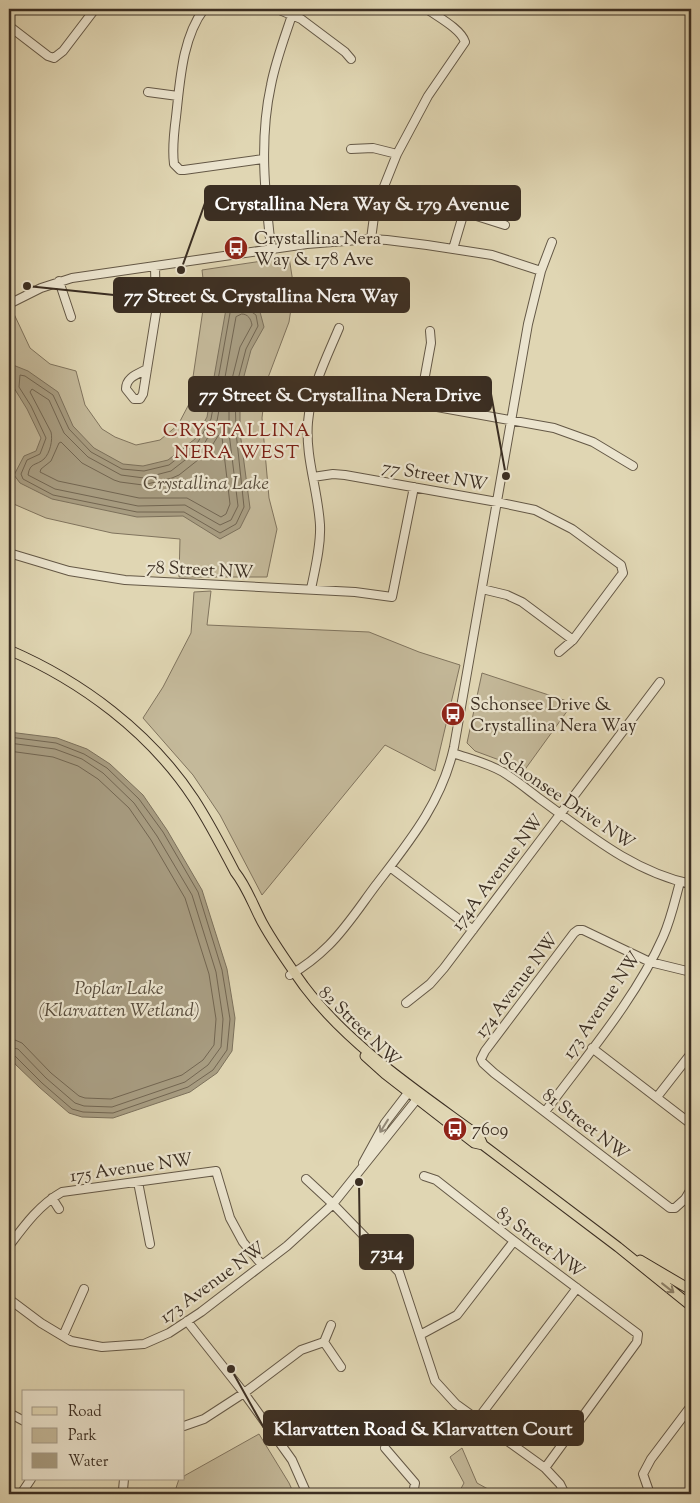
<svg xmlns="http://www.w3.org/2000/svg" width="700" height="1503" viewBox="0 0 700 1503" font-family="'Sorts Mill Goudy',serif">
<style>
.green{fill:#c4b99a;stroke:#80745e}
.water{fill:#a89d82;stroke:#7c715c}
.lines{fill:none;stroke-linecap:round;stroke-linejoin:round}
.shore{stroke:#726652;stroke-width:1}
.minor-casing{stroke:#645846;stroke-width:10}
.major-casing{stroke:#3b2e22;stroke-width:11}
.minor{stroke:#ebe4ce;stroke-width:8}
.major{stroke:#e0d6b3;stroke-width:9}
.oneway{stroke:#938978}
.oneway2{stroke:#8e826a}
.labels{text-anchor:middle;stroke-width:4.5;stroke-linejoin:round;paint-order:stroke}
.poi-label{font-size:18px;fill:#3b2e22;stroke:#ebe4ce;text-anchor:start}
.street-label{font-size:18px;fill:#3b2e22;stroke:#ebe4ce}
.neighbourhood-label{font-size:19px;letter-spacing:1px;fill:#7a1f14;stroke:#ebe4ce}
.water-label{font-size:19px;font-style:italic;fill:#564a3a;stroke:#ebe4ce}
.leader{fill:none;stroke:#3b2e22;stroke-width:2}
.callout-dot{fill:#3b2e22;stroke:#ebe4ce;stroke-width:2}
.callout{fill:#3b2e22;stroke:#3b2e22;stroke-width:2}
.callout-label{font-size:19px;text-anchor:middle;font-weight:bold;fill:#fff}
</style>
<rect width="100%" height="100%" fill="#e0d6b3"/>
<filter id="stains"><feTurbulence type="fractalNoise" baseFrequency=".004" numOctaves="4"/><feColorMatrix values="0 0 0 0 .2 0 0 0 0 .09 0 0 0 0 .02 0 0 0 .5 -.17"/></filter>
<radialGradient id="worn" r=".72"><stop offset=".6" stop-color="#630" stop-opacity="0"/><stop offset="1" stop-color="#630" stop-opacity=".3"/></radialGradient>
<path class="green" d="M289 257 294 289 289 322 266 383 262 418 269 498 277 529 267 577H179L180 539 112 533 46 518 9 502V318L14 314 30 348 50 364 76 371 85 405 102 429 115 437 136 445 160 440 178 425 189 404 205 296 202 270Z
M211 591 207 625 369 632 419 652 460 665 435 771 385 745 262 895 220 815 193 775 143 718 163 687 191 633 194 592Z
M482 673 573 703 521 775 502 761 475 751 467 743Z
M259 1434 289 1483 294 1494H174L179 1479H184V1476Z
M462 1448 477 1483 497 1494H458L464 1483 450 1457Z"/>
<path class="water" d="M244 300 260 312 264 327 251 350 240 391V432L250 508 240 528 220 539 183 516 137 517 52 499 20 483 14 475 24 456 36 451 41 438 27 409 14 388 13 365 28 371 58 392 73 426 94 448 123 464 143 466 168 460 195 439 207 417 226 309Z
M9 732 57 738 87 749 110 764 143 795 167 830 202 890 227 969 235 1018 232 1051 217 1073 190 1092 113 1118 82 1117 69 1113 39 1087 16 1065 9 1056Z"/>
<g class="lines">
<path class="shore" d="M243 306 256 315 258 326 246 349 235 391 236 432 244 507 236 524 220 533 184 512H137L53 495 23 479 21 474 27 460 40 454 46 438 31 406 19 387 20 375 25 376 53 395 69 429 91 452 122 469 144 471 169 465 198 442 211 419 230 313Z
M242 314C248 314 251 319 252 325L240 347 229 391V433L238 506 231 520 220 525 185 505 138 506 55 489 28 475C30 462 36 466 44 459 50 453 53 440 51 432L30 392 32 389 49 400 64 433 88 457 121 475 144 478 171 471 203 446 217 421 236 317Z
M220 435 222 437 230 504 226 514 221 517 187 498H139L58 481 40 472 41 469 51 461 59 443 61 442 82 463 114 480 120 482 143 485 172 478 179 475 208 452 218 436Z
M9 737 56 743 84 754 107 768 139 799 163 832 198 892 222 970 230 1019 227 1050 213 1070 188 1087 113 1113 83 1112 72 1109 42 1083 14 1055 9 1053
M9 743 55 749 82 759 103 773 134 803 157 836 192 895 216 972 223 1019 221 1047 208 1065 185 1082 112 1107 84 1106 75 1103 46 1078 18 1049 9 1047
M9 751 53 757 78 766 98 779 129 808 151 840 185 898 209 974 216 1019 214 1045 203 1060 182 1075 111 1099 85 1098 79 1096 51 1073 22 1043 15 1040 9 1039"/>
<g class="minor-casing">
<path id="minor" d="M204 9C182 38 180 82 176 117 174 132 172 149 174 164L180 170H184L263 159
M277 9 301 19 345 52 351 59
M9 26 48 56 54 58 63 51 95 9
M148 92 178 96
M351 149 373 148 397 154
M371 239 375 209 397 154 428 96 465 42C461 29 438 17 427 9
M271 248C265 194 259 140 271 85 276 59 286 34 294 9
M453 249 464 212 505 225
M59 281 71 317
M9 304 41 288 72 278 307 244 371 239 387 240 427 245 492 255 541 271
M147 369C138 374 126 377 126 389L134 399H140L143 394 156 313 155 266
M315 385 554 428 593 442 633 466
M420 403 431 343 430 331
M313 477 333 474 345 475 497 502 535 510 572 529 621 565 623 573 573 640 559 652
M9 553 69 571 125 580 355 592 392 597 414 487
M311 589C315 569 321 546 320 525 318 490 305 457 308 422 311 388 326 359 339 328
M482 589 507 595 522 602 573 640
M453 753C470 759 487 763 503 772 516 780 528 790 540 799 587 833 633 872 691 884
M390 867 473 930
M691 972 650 962 583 930H578L574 933 485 1051 481 1059 483 1063 494 1073 670 1208H675L685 1199 691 1189
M290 975C304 967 318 956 329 945 347 927 361 905 376 885 409 842 442 802 454 747L528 324 541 271 552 242
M406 1003 430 984 444 968 660 682
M592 1048 691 1124
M657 1097 689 1056
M545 1112C586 1056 635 1000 663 937 671 919 675 900 680 882
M363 1163 385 1123 411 1089
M424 1176 436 1180 514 1241 638 1334 637 1342 545 1468
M306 1179 333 1204 399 1272 435 1381 456 1404 545 1468 560 1484 565 1494
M138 1182 150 1244
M52 1198 59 1209
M9 1246C24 1226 39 1205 62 1192L216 1171 230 1218 243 1242 262 1265
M9 1299 41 1323 71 1341 102 1347 144 1344 169 1333 201 1312 287 1246 333 1204 421 1094
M187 1321 244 1393 292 1460 307 1494
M331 1325 324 1342 341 1367
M420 1335 457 1315 514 1241
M63 1336 84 1289
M9 1413 24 1421
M477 1420 577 1288
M184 1426 204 1419 244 1393 301 1350 324 1342
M385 1448 415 1483 413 1494
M123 1490 124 1479
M21 1494 31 1479
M650 1494 643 1474 651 1459 691 1406"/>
</g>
<g class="major-casing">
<path id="major" d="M9 650C81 681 150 732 194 799 209 822 222 847 235 872 247 887 253 905 262 922 274 944 289 965 304 986 349 1046 419 1092 479 1136L483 1145
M365 1056 385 1074 474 1143 483 1145 618 1247 691 1306
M640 1260 691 1290"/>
</g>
<use href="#minor" class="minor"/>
<use href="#major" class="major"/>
</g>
<defs><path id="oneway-shaft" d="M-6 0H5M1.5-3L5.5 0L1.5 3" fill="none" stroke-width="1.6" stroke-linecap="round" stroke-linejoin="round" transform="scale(1.25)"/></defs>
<use class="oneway" href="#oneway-shaft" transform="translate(384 1126) rotate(122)"/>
<use class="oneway2" href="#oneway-shaft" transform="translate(668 1288) rotate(38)"/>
<defs>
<g id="bus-disc" transform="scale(1.25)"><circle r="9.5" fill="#8f2418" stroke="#ebe4ce"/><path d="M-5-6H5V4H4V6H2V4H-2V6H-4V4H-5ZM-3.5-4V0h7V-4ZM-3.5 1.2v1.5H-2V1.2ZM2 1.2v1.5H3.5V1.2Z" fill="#fff"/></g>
</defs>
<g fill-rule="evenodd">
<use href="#bus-disc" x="236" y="248"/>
<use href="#bus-disc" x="453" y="714"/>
<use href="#bus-disc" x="455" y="1129"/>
</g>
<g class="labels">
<g class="poi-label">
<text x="254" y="244">Crystallina Nera<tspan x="254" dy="21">Way &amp; 178 Ave</tspan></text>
<text x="470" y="710">Schonsee Drive &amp;<tspan x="470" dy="21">Crystallina Nera Way</tspan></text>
<text x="472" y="1135">7609</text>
</g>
<g class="street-label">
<text transform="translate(435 475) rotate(10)" y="6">77 Street NW</text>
<text transform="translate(200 569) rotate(3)" y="6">78 Street NW</text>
<text transform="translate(567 800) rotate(34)" y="6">Schonsee Drive NW</text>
<text transform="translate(497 872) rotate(-53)" y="6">174A Avenue NW</text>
<text transform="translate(516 985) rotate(-53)" y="6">174 Avenue NW</text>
<text transform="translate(601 1005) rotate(-56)" y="6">173 Avenue NW</text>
<text transform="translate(360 1026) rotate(44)" y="6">82 Street NW</text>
<text transform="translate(586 1124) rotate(38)" y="6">81 Street NW</text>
<text transform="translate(131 1167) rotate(-8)" y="6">175 Avenue NW</text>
<text transform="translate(541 1242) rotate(37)" y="6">83 Street NW</text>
<text transform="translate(212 1282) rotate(-36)" y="6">173 Avenue NW</text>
</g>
<g class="neighbourhood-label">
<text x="237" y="436">CRYSTALLINA<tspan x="237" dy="22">NERA WEST</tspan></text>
</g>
<g class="water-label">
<text x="206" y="489">Crystallina Lake</text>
<text x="119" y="994">Poplar Lake<tspan x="119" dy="22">(Klarvatten Wetland)</tspan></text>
</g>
</g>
<path class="leader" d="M181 270L205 203M27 286L114 295M506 476L491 394M359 1182L360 1252M231 1369L264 1428"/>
<g class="callout-dot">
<circle cx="181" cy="270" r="5"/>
<circle cx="27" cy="286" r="5"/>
<circle cx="506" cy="476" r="5"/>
<circle cx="359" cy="1182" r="5"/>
<circle cx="231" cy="1369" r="5"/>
</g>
<g class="callout">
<rect x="205" y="186" width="315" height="34" rx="5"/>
<rect x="114" y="278" width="295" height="34" rx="5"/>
<rect x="189" y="377" width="302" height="34" rx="5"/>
<rect x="360" y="1235" width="53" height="34" rx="5"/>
<rect x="264" y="1411" width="319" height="34" rx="5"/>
</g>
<g class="callout-label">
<text x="362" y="210">Crystallina Nera Way &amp; 179 Avenue</text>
<text x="261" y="302">77 Street &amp; Crystallina Nera Way</text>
<text x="340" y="401">77 Street &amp; Crystallina Nera Drive</text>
<text x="387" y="1259">7314</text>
<text x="423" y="1435">Klarvatten Road &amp; Klarvatten Court</text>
</g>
<rect width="700" height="1503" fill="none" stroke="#e0d6b3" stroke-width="30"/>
<rect x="10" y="10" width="680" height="1483" fill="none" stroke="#3b2e22" stroke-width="2.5"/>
<rect x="15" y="15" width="670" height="1473" fill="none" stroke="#3b2e22"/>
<rect x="22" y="1390" width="162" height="90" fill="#ebe4ce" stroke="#a59b89"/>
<rect x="32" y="1407" width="25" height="8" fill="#e0d6b3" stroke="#a59b89"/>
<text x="68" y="1416" font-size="15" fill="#3b2e22">Road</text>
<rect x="32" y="1428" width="25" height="15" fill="#c4b99a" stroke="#a59b89"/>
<text x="68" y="1440" font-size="15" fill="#3b2e22">Park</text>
<rect x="32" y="1453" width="25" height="15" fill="#a89d82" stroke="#a59b89"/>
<text x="68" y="1466" font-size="15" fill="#3b2e22">Water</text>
<rect width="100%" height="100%" filter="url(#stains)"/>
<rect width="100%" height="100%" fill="url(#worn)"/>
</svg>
